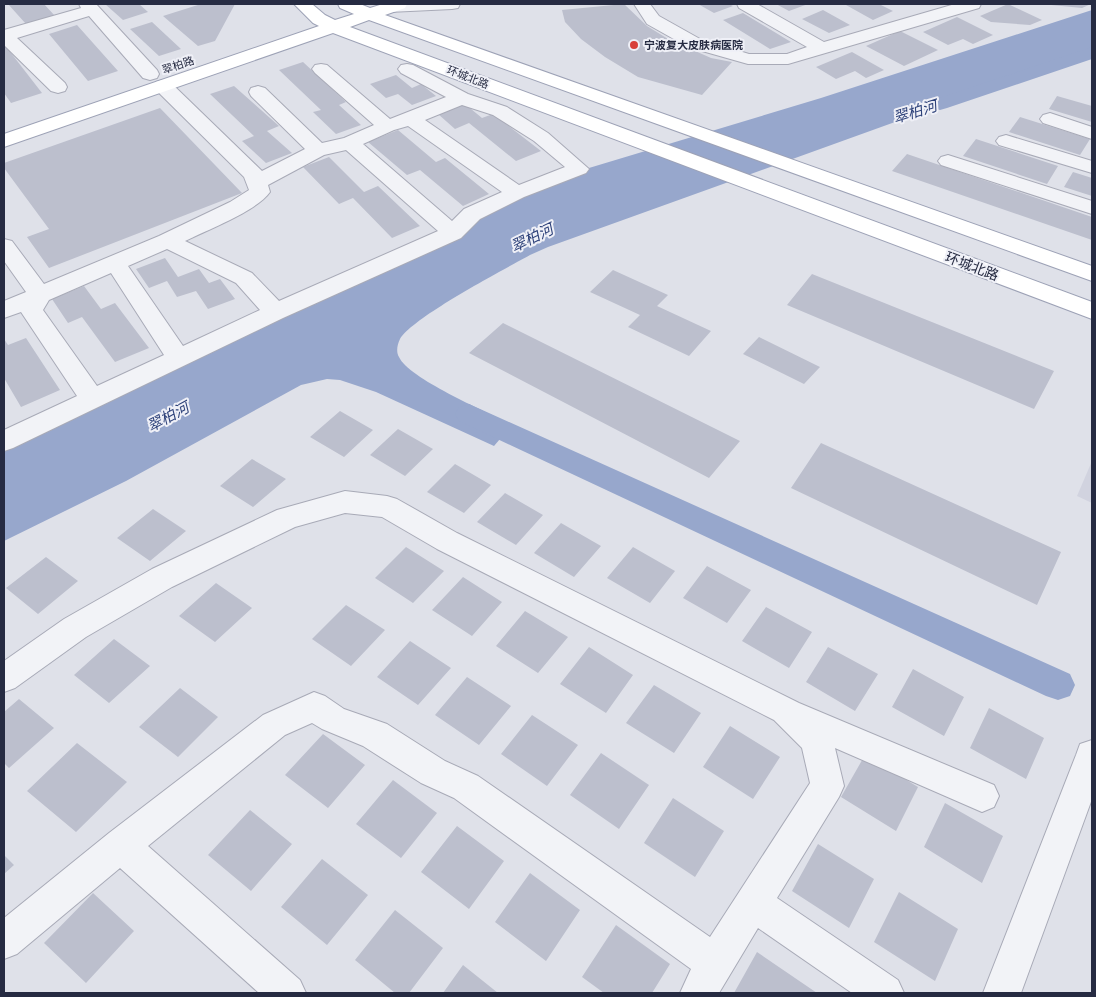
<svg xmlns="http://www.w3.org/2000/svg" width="1096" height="997" viewBox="0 0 1096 997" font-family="Signika,'Noto Sans SC',sans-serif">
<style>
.built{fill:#d1d3df}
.water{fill:#97a7cc}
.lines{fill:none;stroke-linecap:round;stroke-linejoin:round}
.canal{fill:#97a7cc;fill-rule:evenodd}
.building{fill:#bcbfcd}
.minor-casing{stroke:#a8aab7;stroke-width:2}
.major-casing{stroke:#9da2b6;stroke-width:2}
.minor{fill:#f2f3f7;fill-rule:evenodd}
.major{fill:#fff;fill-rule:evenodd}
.poi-dot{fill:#d8403a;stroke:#eff0f7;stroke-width:2}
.labels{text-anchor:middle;stroke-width:4;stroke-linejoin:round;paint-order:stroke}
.far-poi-label{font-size:11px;font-weight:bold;fill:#262b42;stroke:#eff0f7;text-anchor:start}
.far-street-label{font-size:11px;fill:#262b42;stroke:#eff0f7}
.street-label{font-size:14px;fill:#262b42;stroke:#eff0f7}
.water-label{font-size:15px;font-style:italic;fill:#2d4179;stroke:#eff0f7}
</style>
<rect width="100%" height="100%" fill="#dfe1e9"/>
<path class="built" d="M1092 461V503L1077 496Z"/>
<path class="water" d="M1092 10V55L992 87 548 247 530 255C503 270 413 317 400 339 397 345 396 352 399 357 409 379 488 412 512 425L494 446 376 392 340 380 327 379 301 385 126 481 4 541V441L52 415 579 171 821 98Z"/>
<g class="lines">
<path class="canal" d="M1092 47V59L947 108 940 110 933 108 930 104 933 100Z
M469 404 1070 674 1075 685 1070 696 1058 700 1046 696 459 421 455 414 459 407Z"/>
</g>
<path class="building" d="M8 4H44L55 16 26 24Z
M105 4H139L148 12 123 20Z
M201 4H235L215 41 198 46 163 16Z
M624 4 647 26 668 39 711 58 732 62 702 95 638 77 605 57 581 39 565 22 562 10Z
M698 4H729L733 6 714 13Z
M776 4H808L789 11Z
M849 4H879L893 11 873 20 846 5Z
M1008 4 1042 20 1030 25 991 22 980 16Z
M1041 4H1091L1082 8Z
M823 10 850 25 829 33 802 19Z
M743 13 791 42 770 49 723 20Z
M957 17 993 35 973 44 963 39 948 45 923 32Z
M152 22 181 49 159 56 130 29Z
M77 25 118 71 88 81 49 34Z
M900 31 938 50 904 66 866 46Z
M4 44 42 93 11 103 4 93Z
M852 52 884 70 866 78 855 71 836 79 816 67Z
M303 62 346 102 339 105 361 125 336 134 313 112 321 110 279 70Z
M396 75 412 88 421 84 436 96 412 105 398 94 386 98 370 84Z
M234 86 279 126 267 131 292 153 266 163 242 141 254 136 210 94Z
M1057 96 1092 106V122L1049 109Z
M465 104 482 118 493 114 541 151 516 161 469 123 455 129 438 114Z
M160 108 242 193 49 268 27 237 49 229 4 168V163Z
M1020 117 1090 139 1080 155 1009 132Z
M398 130 436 162 445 158 489 194 463 206 420 170 407 175 368 142Z
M976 139 1058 166 1047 184 963 156Z
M907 154 1092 217V240L892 171Z
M329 157 364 192 378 186 420 226 392 238 353 198 339 204 303 167Z
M1073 172 1092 178V196L1064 187Z
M165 258 178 277 199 269 209 283 220 279 235 299 208 309 196 291 177 297 167 281 149 288 136 269Z
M613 270 668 295 657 306 711 331 689 356 628 327 640 315 590 292Z
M812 274 1054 371 1034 409 787 305Z
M84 286 101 309 115 303 149 348 115 362 82 317 68 323 52 299Z
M503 323 740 441 709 478 469 353Z
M759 337 820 367 804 384 743 354Z
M26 338 60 390 21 407 4 378V339L8 345Z
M340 411 373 430 344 457 310 437Z
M398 429 433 449 405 476 370 455Z
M821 443 1061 552 1037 605 791 488Z
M252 459 286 479 253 507 220 486Z
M455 464 491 485 464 513 427 492Z
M505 493 543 515 516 545 477 522Z
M153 509 186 531 150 561 117 538Z
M561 523 601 546 574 577 534 553Z
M406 547 444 571 413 603 375 578Z
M633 547 675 571 650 603 607 578Z
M46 557 78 581 38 614 6 588Z
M707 566 751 590 727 623 683 598Z
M463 577 502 602 472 636 432 610Z
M216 583 252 608 215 642 179 616Z
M346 605 385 630 351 666 312 639Z
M766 607 812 632 789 668 742 641Z
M525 611 568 637 538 673 496 646Z
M114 639 150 666 109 703 74 675Z
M410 641 451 668 418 705 377 677Z
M589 647 633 675 606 713 560 684Z
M828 647 878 674 855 711 806 682Z
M913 669 964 697 944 736 892 707Z
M467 677 511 706 479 745 435 715Z
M654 685 701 713 674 753 626 723Z
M180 688 218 717 178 757 139 727Z
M19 699 54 728 9 768 4 763V712Z
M989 708 1044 738 1026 779 970 748Z
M532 715 578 745 547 786 501 754Z
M730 726 780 757 753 799 703 767Z
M323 734 365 765 328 808 285 775Z
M77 743 127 782 76 832 27 791Z
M601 753 649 785 619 829 570 795Z
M865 755 918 787 896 831 841 797Z
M393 780 437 813 401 858 356 824Z
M673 798 724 831 695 877 644 843Z
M945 803 1003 836 982 883 924 847Z
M250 810 292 844 251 891 208 855Z
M457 826 504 861 469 909 421 872Z
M818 844 874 879 849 928 792 891Z
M4 855 14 865 4 874Z
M322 859 368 895 327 945 281 907Z
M530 873 580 910 546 961 495 922Z
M899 892 958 929 935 981 874 942Z
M93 893 134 931 86 983 44 943Z
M395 910 443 948 409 993H395L355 960Z
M616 925 670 964 652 993H604L582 977Z
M757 952 817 993H734Z
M463 965 498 993H443Z"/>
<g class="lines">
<g class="minor-casing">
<path id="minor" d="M79 4H96L157 70 159 74 157 78 150 80 143 78 89 16 17 38 65 83 67 87 65 91 58 93 51 91 4 45V30L81 8Z
M383 4H460L458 8 452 9 389 12 383 11 380 7Z
M634 4H650L659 16 700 39 749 54H787L807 47 739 8 737 4H757L824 42 955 4H981L979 8 788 64H748L688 47 647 24Z
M321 64 327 65 390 119 446 97 401 73 398 69 401 65 407 64 413 65 468 94 507 107 548 133 589 169 586 173 524 197 480 219 461 238 283 318 13 448 4 451V430L77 396 21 312 4 318V301L26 292 4 261V239L12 241 44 284 159 236 230 202 249 190 244 177 156 90 154 86 156 82 163 80 170 82 262 171 305 149 251 96 249 92 251 88 258 86 265 88 322 143 344 138 374 125 315 73 312 69 315 65ZM462 105 493 115 534 141 565 167 519 185 425 120ZM408 126 502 192 464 209 452 221 363 144 394 130ZM346 150 438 231 279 301 252 273 185 241C207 230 257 211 270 192L268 185 324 155ZM167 249 236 283 260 310 183 346 128 266ZM111 273 164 355 97 386 43 310 49 300Z
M1050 113 1092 127V139L1043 123 1040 119 1043 115Z
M1006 135 1092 161V173L999 145 996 141 999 137Z
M948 155 1092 201V214L941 165 938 161 941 157Z
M345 491 387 496 397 499 457 533 799 703 994 785 999 796 994 807 982 812 835 748 844 786 839 797 777 898 898 980 904 993H852L758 928 719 993H680L691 969 454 798 421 783 363 746 322 729 312 723 285 735 148 846 300 980 306 993H259L120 868 17 954 4 959V918L109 833 263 715 314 692 325 696 344 709 387 724 445 761 478 776 710 937 810 783 802 748 774 720 437 549 382 517 345 513 295 527 172 587 86 637 15 688 4 692V661L64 619 152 569 277 510Z
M1092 740V799L1021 993H983L1076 755 1080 744Z"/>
</g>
<g class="major-casing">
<path id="major" d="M294 4H312L325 15 335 20 354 14 340 8 338 4H360L370 8 383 4H407L405 8 385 15 1092 266V281L369 20 350 27 1092 302V319L333 33 4 147V134L319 26 313 23Z"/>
</g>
<use href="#minor" class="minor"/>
<use href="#major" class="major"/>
</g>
<circle class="poi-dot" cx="634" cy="45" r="5"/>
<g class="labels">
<g class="far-poi-label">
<text x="644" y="49">宁波复大皮肤病医院</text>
</g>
<g class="far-street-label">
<text transform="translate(178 65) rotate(-18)" y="4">翠柏路</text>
<text transform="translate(468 77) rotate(21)" y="4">环城北路</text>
</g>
<g class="street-label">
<text transform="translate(972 266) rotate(21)" y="5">环城北路</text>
</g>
<g class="water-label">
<text transform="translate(915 112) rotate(-17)" y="5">翠柏河</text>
<text transform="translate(532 238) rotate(-26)" y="5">翠柏河</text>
<text transform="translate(168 417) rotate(-28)" y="5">翠柏河</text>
</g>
</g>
<rect width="1096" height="997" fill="none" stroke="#262b42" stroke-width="10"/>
</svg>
